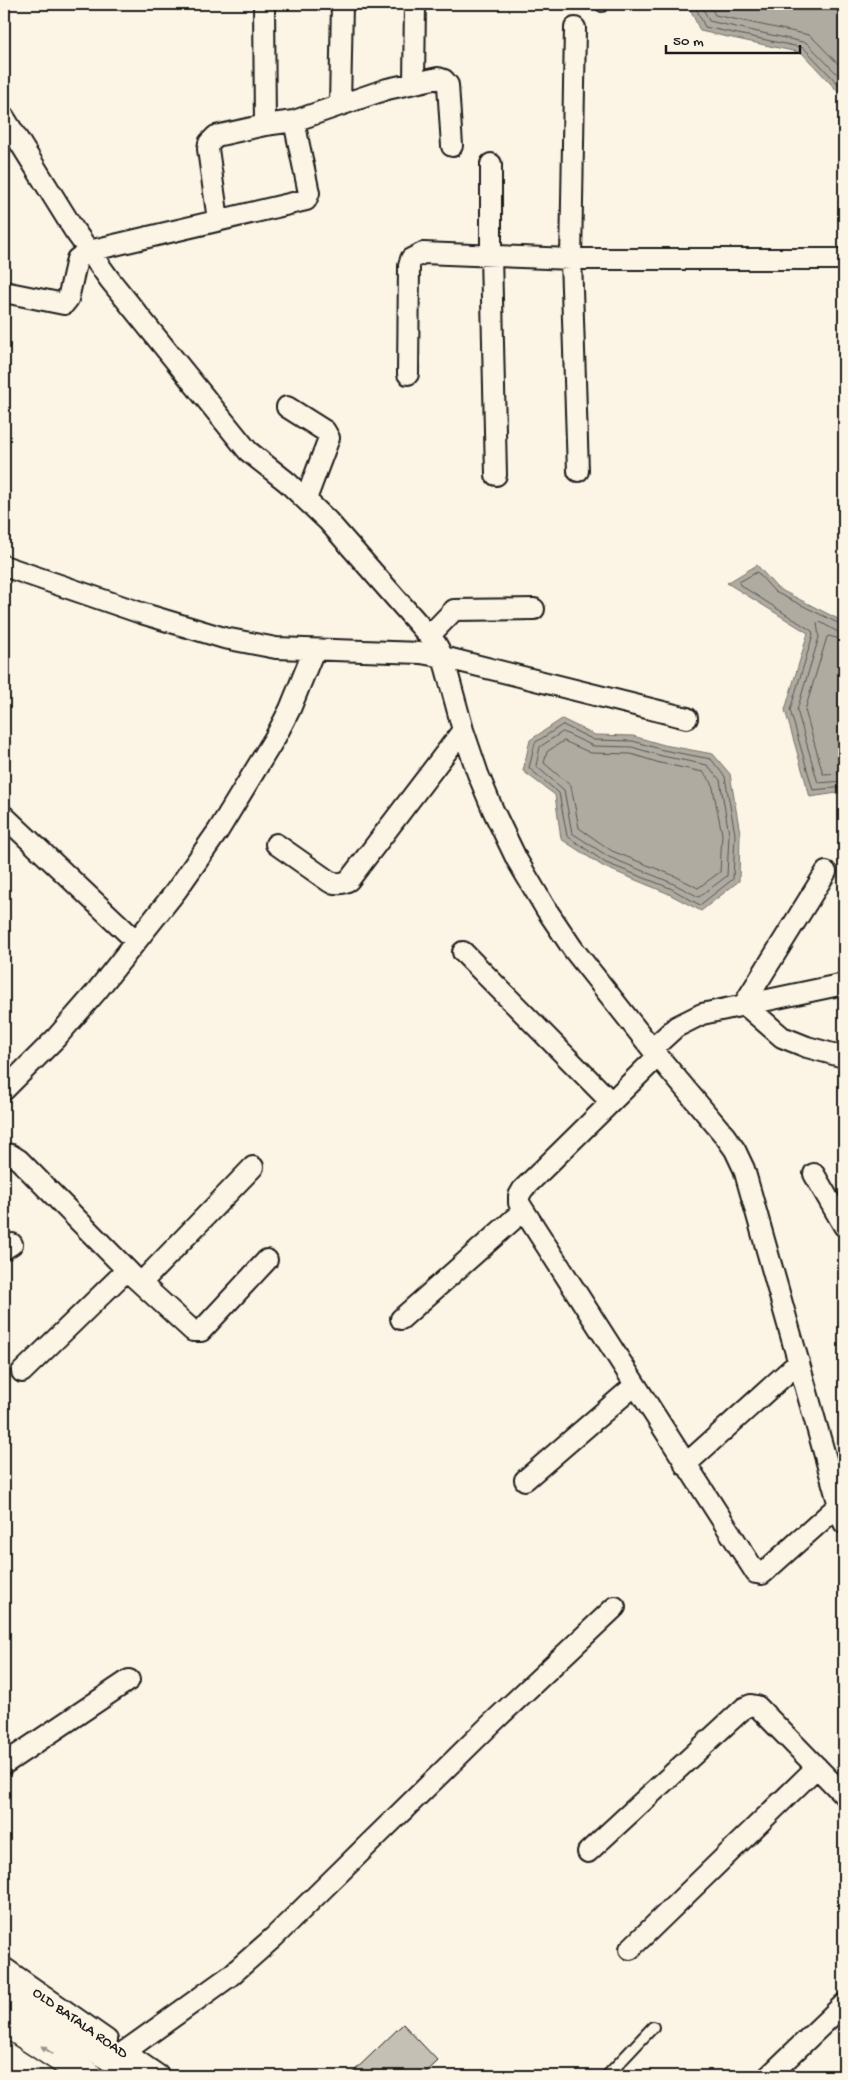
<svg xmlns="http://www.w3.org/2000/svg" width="848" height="2080" viewBox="0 0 848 2080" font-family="'Gochi Hand',sans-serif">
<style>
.water{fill:#b0aba1;stroke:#75726c}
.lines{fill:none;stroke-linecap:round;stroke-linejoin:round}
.shore{stroke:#575551;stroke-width:1}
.building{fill:#c4c0b3;stroke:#1c1c1c}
.service-casing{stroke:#1c1c1c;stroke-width:14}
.minor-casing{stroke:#1c1c1c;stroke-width:24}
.secondary-casing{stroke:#1c1c1c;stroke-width:31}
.service{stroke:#fcf5e5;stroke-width:10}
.minor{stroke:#fcf5e5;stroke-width:20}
.secondary{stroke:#fcf5e5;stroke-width:28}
.oneway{fill:#97938b}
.labels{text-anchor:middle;stroke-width:4;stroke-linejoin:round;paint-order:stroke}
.street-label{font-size:15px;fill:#1c1c1c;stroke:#fcf5e5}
</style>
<rect width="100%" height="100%" fill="#fcf5e5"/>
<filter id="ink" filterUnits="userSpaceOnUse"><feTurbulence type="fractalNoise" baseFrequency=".02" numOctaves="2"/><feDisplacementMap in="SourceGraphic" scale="10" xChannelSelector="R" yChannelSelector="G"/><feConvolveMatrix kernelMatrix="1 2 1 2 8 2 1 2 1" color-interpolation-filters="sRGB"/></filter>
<g filter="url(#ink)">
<path class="water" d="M688 4H844V98L802 53 700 31Z
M757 565 777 588 844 622V792L810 797 785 710 808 633 727 583Z
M562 719 595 735 633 736 664 745 713 754 730 774 740 833 739 881 701 911 667 893 604 867 561 839 555 795 523 771 530 740Z"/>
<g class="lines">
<path class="shore" d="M694 4 705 27 804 48 844 90
M701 4 709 21 807 43 844 81
M709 4 715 15 809 35 815 40 844 70
M844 626 775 592 757 572 739 582 740 585 812 631 813 635 790 710 813 790 844 787
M844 633 838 632 820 622 817 623 819 637 797 710 818 783 844 781
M844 640 829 636 827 637 805 710 823 774 844 773
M563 725 594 740 633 741 663 750 711 759 725 777 735 834 733 879 700 905 670 888 606 863 567 836 559 793 529 768 535 743Z
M563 732 593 746 632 747 662 756 707 765 720 780 729 834 727 876 699 897 672 883 609 857 572 833 564 790 536 766 540 747Z
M564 741 591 753 631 754 660 763 703 772 712 783 722 834 720 872 698 888 675 876 612 851 579 828 571 786 544 763 547 752Z"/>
</g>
<path class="building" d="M403 2024 438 2061 422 2076H349Z"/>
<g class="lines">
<g class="service-casing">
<path id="service" d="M599 4 602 6
M607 2076 653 2027"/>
</g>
<g class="minor-casing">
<path id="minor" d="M264 4 265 125
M575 28 571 259 578 471
M414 82 415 4
M340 105 342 4
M4 117 74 230 110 280 248 451 287 482 328 521 436 644 443 657 463 730 478 774 493 810 517 860 546 909 573 949 652 1049 725 1136 735 1150 744 1169 844 1523
M491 164V255L496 475
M218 220 208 149 209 143 216 136 265 125 294 121 387 89 438 78 444 80 448 85 452 146
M4 292 64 304 68 299 77 259 89 251 306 200 309 193 294 121
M408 374 409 266 411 259 423 253 571 259H844
M287 407 325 431 329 438 306 499
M4 566 141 613 224 638 276 648 421 653 443 657 687 718
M429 636 454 610 534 609
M4 816 136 941
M276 844 330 882C338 884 342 884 349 880L463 730
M826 872 744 1004 782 1037 807 1047 844 1057
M463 952 611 1102
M652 1049 676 1027 702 1014 844 984
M658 1056 523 1189 519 1196V1203L756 1573 762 1574 839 1505
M4 1090 56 1038 96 992 176 891 218 831 276 736 290 709 314 650
M4 1154 11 1155 19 1160 134 1277 193 1331H201L267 1260
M814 1174 844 1226
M4 1249 12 1244
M141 1283 253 1167
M401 1319 523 1211
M22 1372 127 1270
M685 1465 799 1362
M525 1480 634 1386
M4 1764 129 1680
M588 1852 744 1708 751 1705 757 1706 844 1795
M630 1949 817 1767
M4 1968 107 2040
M124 2052 230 1976 274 1937 492 1723 615 1607
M133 2058 159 2076
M769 2076 844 2004"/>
</g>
<g class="secondary-casing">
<path id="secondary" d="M4 1990 141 2076
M4 2021 88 2076"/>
</g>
<use href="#service" class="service"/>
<use href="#minor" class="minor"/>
<use href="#secondary" class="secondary"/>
</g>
<defs><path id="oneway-solid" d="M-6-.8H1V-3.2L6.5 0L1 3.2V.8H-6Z" transform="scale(1.25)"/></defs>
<use class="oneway" href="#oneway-solid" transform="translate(47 2050) rotate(-146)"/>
</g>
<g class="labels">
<g class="street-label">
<text transform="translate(81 2022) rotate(35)" y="5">OLD BATALA ROAD</text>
</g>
</g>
<rect width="848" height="2080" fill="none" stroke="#fcf5e5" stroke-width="20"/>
<rect x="10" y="10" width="828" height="2060" fill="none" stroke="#1c1c1c" stroke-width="2" filter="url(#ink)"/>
<path d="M666 45v8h134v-8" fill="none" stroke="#1c1c1c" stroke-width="2.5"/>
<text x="673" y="45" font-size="15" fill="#1c1c1c" stroke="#fcf5e5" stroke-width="4" paint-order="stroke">50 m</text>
</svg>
